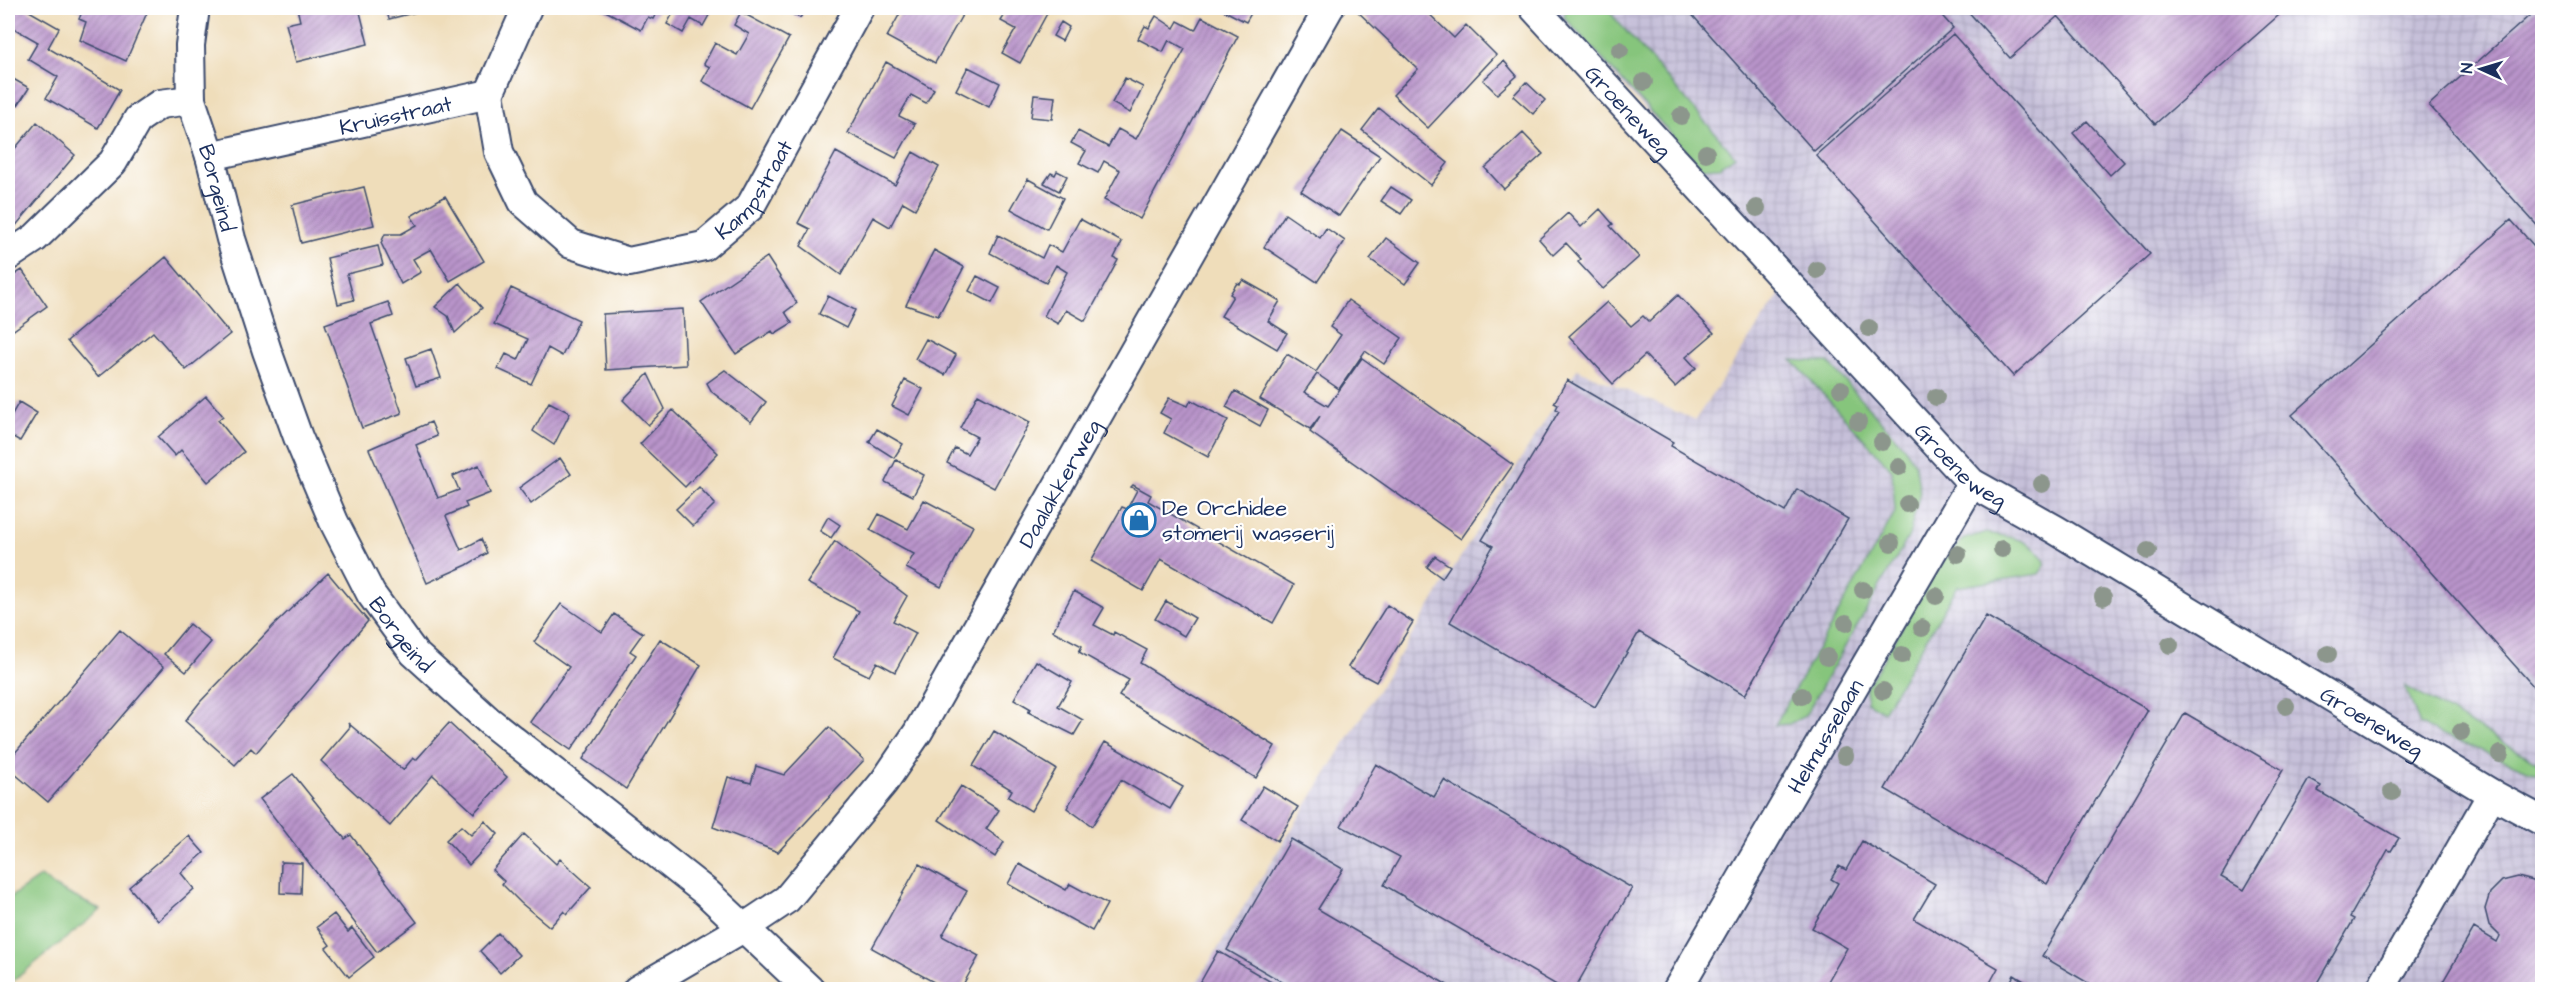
<svg xmlns="http://www.w3.org/2000/svg" width="2550" height="997" viewBox="0 0 2550 997" font-family="'Architects Daughter',sans-serif">
<style>
.industrial{fill:url(#industrial-grid)}
.grass{fill:#86c57c;stroke:#507a6d;stroke-width:1.5}
.building{fill:url(#building-hatch)}
.lines{fill:none;stroke-linecap:round;stroke-linejoin:round}
.minor-casing{stroke:#3b496c;stroke-width:32}
.minor{stroke:#fff;stroke-width:28}
.tree{fill:#8c968c}
.labels{text-anchor:middle;stroke-width:4.5;stroke-linejoin:round;paint-order:stroke}
.street-label{font-size:22px;fill:#1b2f5e;stroke:#fff}
.poi-label{font-size:22px;fill:#1b2f5e;stroke:#fff;text-anchor:start}
</style>
<defs>
<pattern id="industrial-grid" width="8" height="8" patternUnits="userSpaceOnUse" patternTransform="scale(1.5)"><rect width="8" height="8" fill="#c6c0d9"/><path d="M0 4h8M4 0v8" fill="none" stroke="#aaa5bd"/></pattern>
<pattern id="building-hatch" width="6" height="6" patternUnits="userSpaceOnUse" patternTransform="scale(1.5)"><rect width="6" height="6" fill="#b994ca"/><path d="M-1 1l2-2M0 6l6-6M5 7l2-2" fill="none" stroke="#9679a7"/></pattern>
</defs>
<rect width="100%" height="100%" fill="#fff"/>
<filter id="ink" filterUnits="userSpaceOnUse"><feTurbulence type="fractalNoise" baseFrequency=".0167" numOctaves="2"/><feDisplacementMap in="SourceGraphic" scale="12" xChannelSelector="R" yChannelSelector="G"/><feConvolveMatrix kernelMatrix="1 2 1 2 8 2 1 2 1" color-interpolation-filters="sRGB"/></filter>
<filter id="wash" filterUnits="userSpaceOnUse"><feTurbulence type="fractalNoise" baseFrequency=".008" numOctaves="4" result="noise"/><feDisplacementMap in="SourceGraphic" scale="24" xChannelSelector="R" yChannelSelector="G"/><feGaussianBlur stdDeviation="1.35" result="paint"/><feColorMatrix in="noise" values="0 0 0 0 0 0 0 0 0 0 0 0 0 0 0 0 0 1.4 0 .05"/><feComposite in="paint" operator="in"/></filter>
<g filter="url(#wash)">
<rect width="100%" height="100%" fill="#efddba"/>
<path class="industrial" d="M1551 8H2542V989L1192 990 1577 369 1695 420 1795 271Z"/>
<path class="grass" d="M1566 8H1606L1735 156 1719 167 1702 168 1564 17Z
M1792 360 1828 362 1904 447 1915 463 1920 492 1909 536 1805 716 1789 724 1775 725 1895 512 1892 470Z
M1984 533C2009 536 2035 539 2046 564L2039 574 1957 587 1883 712 1867 702 1866 688 1944 558 1964 539Z
M2405 686 2542 765V776L2420 725Z
M41 876 55 887 101 910 8 985V899Z"/>
<g id="blocks">
<path class="building" d="M8 8H24L59 28 48 48 120 90 98 128 46 98 58 77 28 59 38 42 8 25Z
M73 8H149L126 61 80 40 86 22 79 19 82 12Z
M297 8H359L368 44 296 62 286 24 300 21Z
M386 8H432L389 19Z
M600 8H659L653 19 648 17 641 30Z
M676 8H713L703 26 691 19 683 33 667 24Z
M780 8H806L800 18Z
M903 8H966L935 63 887 37Z
M1009 8H1050L1020 63 1002 53 1016 29 1001 21Z
M1219 8H1254L1246 22Z
M1354 8H1423L1454 38 1466 25 1496 55 1428 128 1393 95 1418 69Z
M1686 8H1935L1953 28 1814 151Z
M1965 8H2287L2155 124 2058 16 2010 58Z
M2538 8H2542V231L2429 105Z
M741 12 789 38 750 108 702 81 710 67 704 64 715 43 737 55 749 34 734 25Z
M1156 16 1174 28 1178 21 1195 30 1202 17 1238 36 1140 219 1104 200 1120 170 1104 161 1098 173 1079 163 1086 151 1071 143 1078 131 1108 147 1118 129 1136 139 1185 49 1169 40 1163 52 1138 39 1145 26 1149 28Z
M1061 22 1069 27 1062 41 1053 36Z
M1953 34 2150 254 2013 376 1816 155Z
M1504 61 1517 76 1497 94 1483 80Z
M886 62 934 89 926 103 911 95 899 116 915 124 896 158 848 133Z
M968 67 1000 83 989 107 956 90Z
M8 76 29 88 18 105 8 102Z
M1125 78 1143 87 1130 113 1112 103Z
M1526 82 1545 100 1533 114 1513 96Z
M1034 95 1055 97 1052 119 1031 117Z
M1379 108 1448 163 1431 185 1362 130Z
M2087 121 2124 162 2110 175 2073 133Z
M37 122 75 155 8 235V157Z
M1342 131 1380 156 1339 216 1301 191Z
M1523 133 1543 154 1504 189 1485 168Z
M836 152 895 185 913 152 939 167 915 209 903 202 890 227 873 217 841 275 801 246 810 229 798 223Z
M1057 171 1067 176 1059 191 1044 183 1051 173 1055 175Z
M1028 179 1063 198 1047 229 1011 209Z
M364 187 374 225 301 243 292 205Z
M1391 187 1411 200 1401 214 1381 201Z
M445 196 484 261 450 281 431 249 413 259 421 272 401 284 381 243 385 234H401L417 225 411 216Z
M1600 209 1613 224 1610 226 1639 257 1603 289 1578 262 1581 259 1566 243 1553 255 1539 239 1568 213 1581 227Z
M1285 214 1320 238 1326 228 1345 241 1317 282 1264 247Z
M1080 219 1122 242 1114 258 1118 260 1085 321 1066 310 1058 324 1044 316 1067 272 1056 265 1046 283 990 253 998 235 1042 258 1048 245 1062 252Z
M2511 220 2542 255V696L2292 415Z
M1386 238 1420 263 1405 284 1370 259Z
M378 246 383 265 347 274 354 300 338 304 327 258Z
M934 250 964 267 938 316 906 305Z
M166 257 230 334 186 370 153 332 98 377 67 341Z
M767 257 797 303 785 312 792 323 774 334 772 331 736 354 701 302Z
M22 270 47 306 8 334V279Z
M977 276 1000 288 992 303 969 291Z
M1243 280 1280 301 1268 321 1287 333 1277 349 1221 316 1233 296 1230 294 1237 283 1240 284Z
M460 283 482 308 455 333 448 316 435 307Z
M511 288 579 320 562 356 548 348 531 384 498 369 506 354 518 360 528 339 494 324Z
M1678 295 1714 333 1686 357 1696 368 1675 387 1645 355 1613 384 1569 336 1607 302 1631 326 1643 316 1649 322Z
M828 296 855 310 846 328 819 314Z
M1348 300 1402 338 1384 364 1365 351 1339 389 1317 374 1304 392 1328 406 1362 358 1513 465 1461 539 1310 432 1320 416 1310 429 1260 399 1287 354 1316 372 1341 335 1330 327Z
M388 302 393 316 371 324 402 413 362 428 325 324Z
M683 309 686 365 606 370 603 314Z
M926 339 956 355 945 375 915 359Z
M431 349 441 378 416 386 406 358Z
M725 370 766 402 751 422 712 392 707 383Z
M648 374 665 409 648 425 623 400Z
M905 380 923 389 909 415 892 406Z
M1567 380 1673 442 1671 446 1785 512 1797 489 1848 519 1745 695 1639 632 1595 707 1450 622 1493 546 1482 540 1559 411 1556 409 1558 405 1554 403Z
M1235 391 1268 410 1260 426 1226 407Z
M978 394 1030 422 994 488 947 463 955 448 967 454 977 437 960 428Z
M206 396 223 416 218 420 244 452 208 482 181 450 175 456 158 437Z
M1169 398 1188 406 1191 400 1228 420 1208 457 1164 433 1171 419 1160 413Z
M19 402 37 413 20 441 8 434V421Z
M549 402 570 413 554 445 533 431Z
M673 410 718 453 685 487 640 444Z
M431 422 437 436 416 445 438 498 459 490 453 476 479 465 490 493 465 503 467 507 446 516 461 550 481 539 487 553 467 565 427 583 369 449Z
M877 429 903 444 894 458 869 442Z
M560 458 571 474 531 504 519 488Z
M896 460 924 475 913 496 885 482Z
M1133 485 1151 495 1148 501 1294 585 1273 623 1161 559 1143 591 1091 561 1122 507 1127 509 1137 490 1131 487Z
M699 487 715 504 693 526 676 509Z
M924 500 973 526 941 587 906 568 914 554 870 530 879 514 908 529Z
M828 517 840 525 831 538 820 531Z
M835 541 907 596 893 621 916 633 895 672 877 662 869 676 833 658 859 611 807 583Z
M1435 556 1450 566 1442 578 1427 567Z
M328 573 368 621 256 753 251 748 235 765 185 721 200 702 273 626Z
M1074 591 1104 608 1094 625 1113 635 1114 632 1147 650 1140 663 1275 746 1256 778 1119 696 1129 680 1079 652 1082 646 1053 631Z
M1166 601 1195 618 1184 636 1155 619Z
M561 604 602 632 614 614 643 633 630 651 636 655 571 750 530 722 569 667 534 642Z
M1387 605 1413 622 1376 682 1348 667Z
M1986 616 2148 710 2047 884 1885 789Z
M189 624 211 642 186 672 164 654Z
M120 630 164 667 48 802 8 768V761Z
M660 639 701 665 626 789 583 759Z
M1036 661 1072 682 1058 706 1083 720 1074 735 1028 712 1031 709 1014 699Z
M2185 713 2283 770 2221 877 2244 890 2309 779 2321 786 2318 791 2399 838 2391 851 2388 850 2350 917 2354 919 2313 990H2100L2042 956Z
M348 723 403 770 413 758 416 760 449 723 507 777 474 813 433 775 390 826 321 761 350 727Z
M829 727 864 760 778 852 713 827 728 777 751 783 756 766 784 775Z
M994 731 1056 769 1031 811 1008 797 1012 790 973 766Z
M1105 742 1183 787 1170 809 1121 780 1092 826 1067 808Z
M1376 764 1434 797 1444 780 1632 888 1574 990H1565L1384 885 1400 857 1341 826Z
M293 774 345 839 351 835 417 922 377 952 260 799Z
M961 786 999 810 986 829 1004 842 995 857 939 820Z
M1263 786 1298 807 1277 841 1242 820Z
M485 821 498 834 469 865 446 840 461 826 471 835Z
M524 834 556 864 560 859 591 887 567 914 564 911 550 927 521 903 502 884 504 881 492 870Z
M189 836 204 853 181 873 194 889 158 921 129 887Z
M1291 839 1343 869 1318 909 1456 990H1296L1227 950Z
M1862 841 1935 884 1914 919 1998 968 1986 990H1823L1847 948 1812 928 1838 883 1831 879 1839 866 1846 870Z
M281 862 302 863 301 894 280 893Z
M919 864 967 891 942 936 979 956 960 990H948L872 948Z
M1019 864 1066 890 1070 884 1107 904 1092 931 1008 884Z
M2518 877 2533 881 2542 890V990H2438L2474 928 2497 942 2500 936 2489 925 2485 909 2490 893 2502 881Z
M334 914 348 932 352 928 374 957 349 977 326 948 330 945 317 927Z
M498 933 519 955 500 973 480 951Z
M1218 951 1285 990H1196Z
M2014 975 2039 990H2006Z"/>
</g>
</g>
<g filter="url(#ink)">
<use href="#blocks" fill-opacity="0" stroke="#3b496c" stroke-width="1.5"/>
<g class="lines">
<g class="minor-casing">
<g id="minor">
<path id="s1" d="M195 8 190 45 191 100 210 156 231 239 267 351 298 437 334 522 371 594 414 653 489 721 707 893 810 990"/>
<path id="s2" d="M1534 8 1972 483 2056 530 2492 794 2542 821"/>
<path id="s3" d="M489 94 499 152 523 202 571 244 629 262 704 246 750 207 859 8"/>
<path d="M489 94 527 8"/>
<path id="s4" d="M210 156 489 94"/>
<path d="M8 256 35 238 113 162 138 119 160 104 191 100"/>
<path id="s5" d="M637 990 745 927 787 899 884 782 918 732 1329 8"/>
<path id="s6" d="M1677 990 1972 483"/>
<path d="M2380 990 2492 794"/>
</g>
</g>
<use href="#minor" class="minor"/>
</g>
<g class="tree">
<circle cx="1620" cy="50" r="9"/>
<circle cx="1644" cy="82" r="9"/>
<circle cx="1681" cy="116" r="9"/>
<circle cx="1706" cy="153" r="9"/>
<circle cx="1757" cy="208" r="9"/>
<circle cx="1817" cy="270" r="9"/>
<circle cx="1869" cy="328" r="9"/>
<circle cx="1841" cy="389" r="9"/>
<circle cx="1936" cy="397" r="9"/>
<circle cx="1858" cy="422" r="9"/>
<circle cx="1882" cy="442" r="9"/>
<circle cx="1899" cy="467" r="9"/>
<circle cx="2042" cy="484" r="9"/>
<circle cx="1907" cy="504" r="9"/>
<circle cx="1891" cy="543" r="9"/>
<circle cx="2002" cy="549" r="9"/>
<circle cx="2148" cy="551" r="9"/>
<circle cx="1958" cy="554" r="9"/>
<circle cx="1863" cy="590" r="9"/>
<circle cx="1936" cy="596" r="9"/>
<circle cx="2103" cy="597" r="9"/>
<circle cx="1846" cy="623" r="9"/>
<circle cx="1922" cy="628" r="9"/>
<circle cx="2170" cy="645" r="9"/>
<circle cx="2328" cy="654" r="9"/>
<circle cx="1902" cy="655" r="9"/>
<circle cx="1827" cy="657" r="9"/>
<circle cx="1883" cy="691" r="9"/>
<circle cx="1802" cy="696" r="9"/>
<circle cx="2286" cy="706" r="9"/>
<circle cx="2461" cy="732" r="9"/>
<circle cx="2500" cy="754" r="9"/>
<circle cx="1845" cy="756" r="9"/>
<circle cx="2392" cy="792" r="9"/>
</g>
</g>
<defs>
<g id="shop-ring" transform="scale(1.725)"><circle r="9.5" fill="#fff" stroke="#1f6fb2" stroke-width="1.5"/><path d="M-5-2.5h2.3a2.7 3.5 0 0 1 5.4 0H5L5.5 6h-11ZM-1.5-2.5h3a1.5 2.3 0 0 0-3 0Z" fill="#1f6fb2"/></g>
</defs>
<g fill-rule="evenodd">
<use href="#shop-ring" x="1139" y="520"/>
</g>
<g class="labels">
<g class="street-label">
<text dy="8" stroke="none"><textPath href="#s2" startOffset="140">Groeneweg</textPath></text>
<text dy="8" stroke="none"><textPath href="#s4" startOffset="190">Kruisstraat</textPath></text>
<text dy="8" stroke="none"><textPath href="#s3" startOffset="392">Kampstraat</textPath></text>
<text dy="8" stroke="none"><textPath href="#s1" startOffset="184">Borgeind</textPath></text>
<text dy="8" stroke="none"><textPath href="#s2" startOffset="626">Groeneweg</textPath></text>
<text dy="8" stroke="none"><textPath href="#s5" startOffset="674">Daalakkerweg</textPath></text>
<text dy="8" stroke="none"><textPath href="#s1" startOffset="670">Borgeind</textPath></text>
<text dy="8" stroke="none"><textPath href="#s2" startOffset="1112">Groeneweg</textPath></text>
<text dy="8" stroke="none"><textPath href="#s6" startOffset="294">Helmusselaan</textPath></text>
</g>
<g class="poi-label">
<text x="1162" y="515">De Orchidee<tspan x="1162" dy="25">stomerij wasserij</tspan></text>
</g>
</g>
<rect width="2550" height="997" fill="none" stroke="#fff" stroke-width="30"/>
<g transform="translate(2481 69) rotate(274)" stroke="#ffffff" stroke-width="4.5" paint-order="stroke">
<path d="M0-4.5L10 22L0 15L-10 22Z" fill="#1b2f5e"/>
<text y="-9" font-size="16" font-weight="bold" text-anchor="middle" fill="#1b2f5e">N</text>
</g>
</svg>
